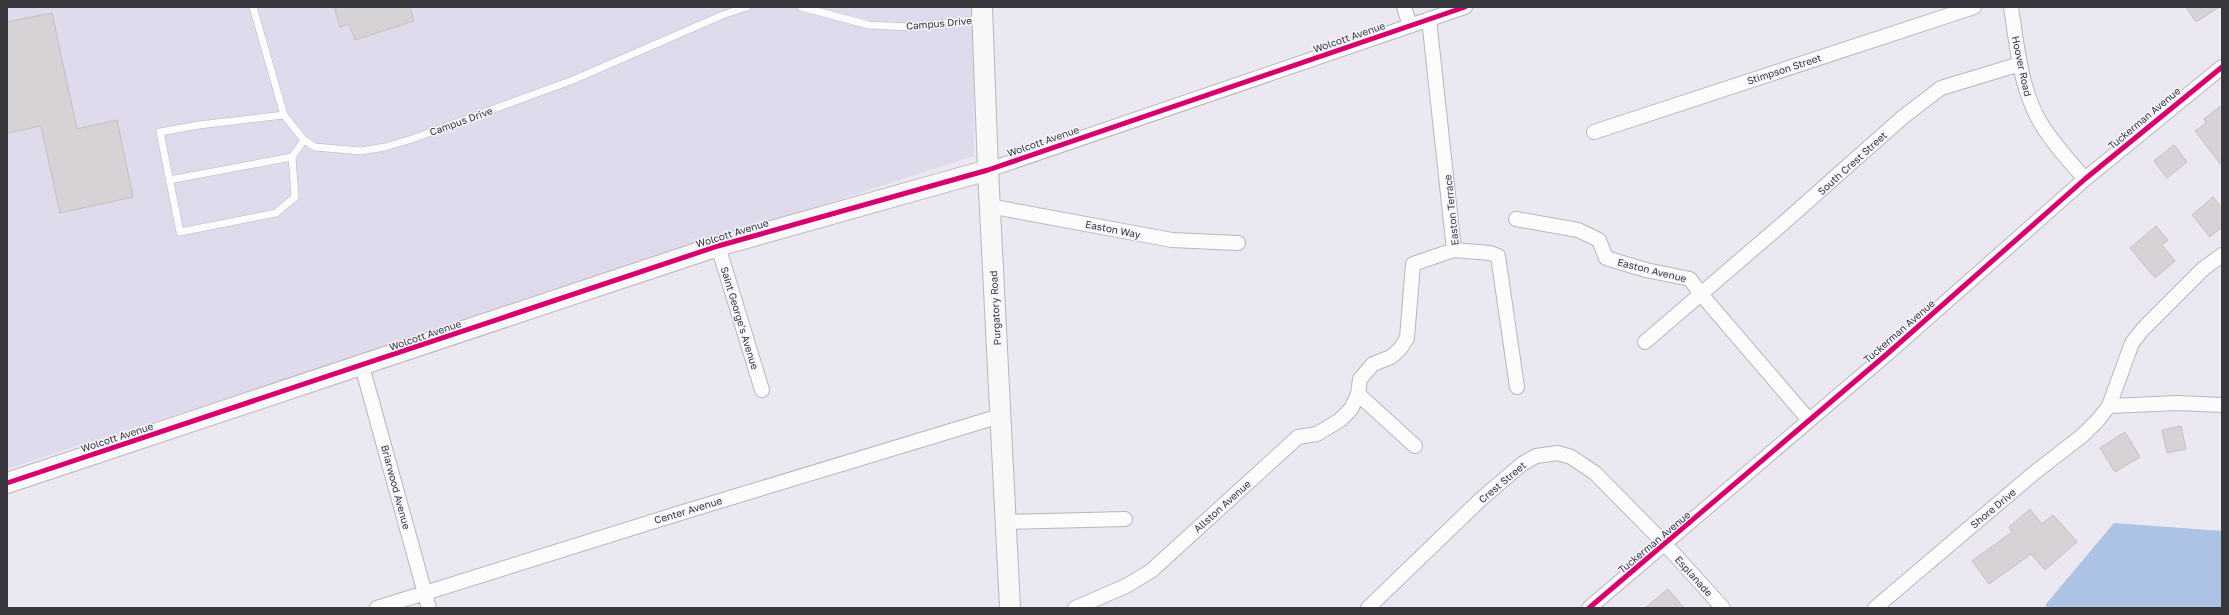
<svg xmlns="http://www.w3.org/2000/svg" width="2229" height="615" viewBox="0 0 2229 615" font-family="'Golos Text',sans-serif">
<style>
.built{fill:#dfdbec}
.water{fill:#acc3e5}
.building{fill:#d6d2d5;stroke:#c4bfc2}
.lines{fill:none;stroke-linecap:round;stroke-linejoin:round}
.lane-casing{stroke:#b8b6bd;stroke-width:8}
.street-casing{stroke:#b8b6bd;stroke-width:16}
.secondary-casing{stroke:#b8b6bd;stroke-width:22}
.lane{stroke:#fcfcfd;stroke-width:7}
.street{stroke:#fcfcfd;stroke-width:14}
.secondary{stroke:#faf7f9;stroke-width:20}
.cycleway-casing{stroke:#f6f4fd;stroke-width:8}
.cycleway{stroke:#d6006c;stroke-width:5}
.labels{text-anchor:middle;stroke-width:3;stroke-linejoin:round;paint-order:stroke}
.street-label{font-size:10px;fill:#38373d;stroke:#f6f4fd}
</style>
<rect width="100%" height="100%" fill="#ebe8f2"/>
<path class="built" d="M7 7H974V156L7 469Z"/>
<path class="water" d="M2114 523 2222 531V608H2046V604Z"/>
<path class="building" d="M334 7H410L414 21 355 40 349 24 340 27Z
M2186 7H2219L2196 22Z
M52 13 77 129 117 120 133 197 60 213 41 126 7 133V22Z
M2222 105V166L2195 131 2206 123 2204 119Z
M2174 145 2187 162 2167 178 2154 161Z
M2213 197 2222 208V227L2210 237 2192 215Z
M2156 226 2168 240 2162 245 2175 261 2155 278 2130 248Z
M2181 426 2186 449 2167 453 2162 430Z
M2125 432 2140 457 2115 472 2100 448Z
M2030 509 2042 524 2053 515 2077 542 2045 570 2031 554 1989 584 1972 561 2012 532 2009 527Z
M1668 589 1684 608H1645Z"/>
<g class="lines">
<g class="lane-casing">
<path id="lane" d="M253 7 284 115 304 140 315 147 361 151 385 147 412 139 573 80 725 14 747 7
M801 7 869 25 910 27 981 19
M284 115 199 125 160 132 180 232 276 213 295 197 292 157 304 140
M169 180 292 157"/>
</g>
<g class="street-casing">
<path id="street" d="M1404 7 1410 26
M2011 7C2017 45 2020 87 2040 122 2052 142 2069 161 2085 179
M1429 19 1454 250
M1594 132 1974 7
M988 170 1465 7
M989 206 1172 240 1238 243
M1516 219 1578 230 1599 240 1606 258 1646 270 1690 279 1700 293 1809 420
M718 246 762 390
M1645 342 1780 226 1903 117 1941 88 2020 64
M362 366 429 608
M1358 394 1415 446
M2109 406 2178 403 2222 405
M1006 522 1125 519
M377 608 677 514 1000 416
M1075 608 1126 586 1151 571 1298 437 1317 434 1340 420 1351 409 1358 394 1360 379 1373 364 1391 357 1400 349 1407 338 1413 264 1454 250 1490 253 1498 256 1517 387
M1368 608 1480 500 1522 464 1536 456 1558 453 1571 457 1595 473 1665 544 1723 608
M1589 608 1887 354 2085 179 2222 67
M1875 608 2034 473 2083 435 2098 420 2109 406 2132 343 2143 329 2203 269 2222 255"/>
</g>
<g class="secondary-casing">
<path id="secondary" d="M982 7 988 170 1010 608
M7 483 718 246 988 170"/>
</g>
<use href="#lane" class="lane"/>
<use href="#street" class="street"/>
<use href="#secondary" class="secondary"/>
<g class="cycleway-casing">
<path id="cycleway" d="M7 483 718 246 988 170 1465 7
M1589 608 1887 354 2085 179 2222 67"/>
</g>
<use href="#cycleway" class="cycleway"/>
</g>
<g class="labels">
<g class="street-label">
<text transform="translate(939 23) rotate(-5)" y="4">Campus Drive</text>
<text transform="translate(1349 37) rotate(-19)" y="4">Wolcott Avenue</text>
<text transform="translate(2022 66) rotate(78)" y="4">Hoover Road</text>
<text transform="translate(1784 69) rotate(-18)" y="4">Stimpson Street</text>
<text transform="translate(2144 118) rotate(-40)" y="4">Tuckerman Avenue</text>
<text transform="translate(461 121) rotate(-20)" y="4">Campus Drive</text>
<text transform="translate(1043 141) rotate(-19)" y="4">Wolcott Avenue</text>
<text transform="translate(1852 163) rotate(-42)" y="4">South Crest Street</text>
<text transform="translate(1451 210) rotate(-96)" y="4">Easton Terrace</text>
<text transform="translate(1113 229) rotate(11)" y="4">Easton Way</text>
<text transform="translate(732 233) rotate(-17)" y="4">Wolcott Avenue</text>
<text transform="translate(1652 270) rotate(14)" y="4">Easton Avenue</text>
<text transform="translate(995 308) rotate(-93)" y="4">Purgatory Road</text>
<text transform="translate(740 318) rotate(73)" y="4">Saint George's Avenue</text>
<text transform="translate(1899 331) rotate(-41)" y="4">Tuckerman Avenue</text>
<text transform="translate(425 335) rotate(-19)" y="4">Wolcott Avenue</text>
<text transform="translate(117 437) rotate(-18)" y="4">Wolcott Avenue</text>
<text transform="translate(1502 482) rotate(-40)" y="4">Crest Street</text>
<text transform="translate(396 487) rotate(75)" y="4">Briarwood Avenue</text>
<text transform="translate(1222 506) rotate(-42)" y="4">Allston Avenue</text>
<text transform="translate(1993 508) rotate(-40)" y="4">Shore Drive</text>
<text transform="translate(688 510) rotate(-17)" y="4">Center Avenue</text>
<text transform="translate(1654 542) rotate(-40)" y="4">Tuckerman Avenue</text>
<text transform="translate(1694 576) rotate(48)" y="4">Esplanade</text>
</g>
</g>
<rect width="2229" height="615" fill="none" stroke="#38373d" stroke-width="16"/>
</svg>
